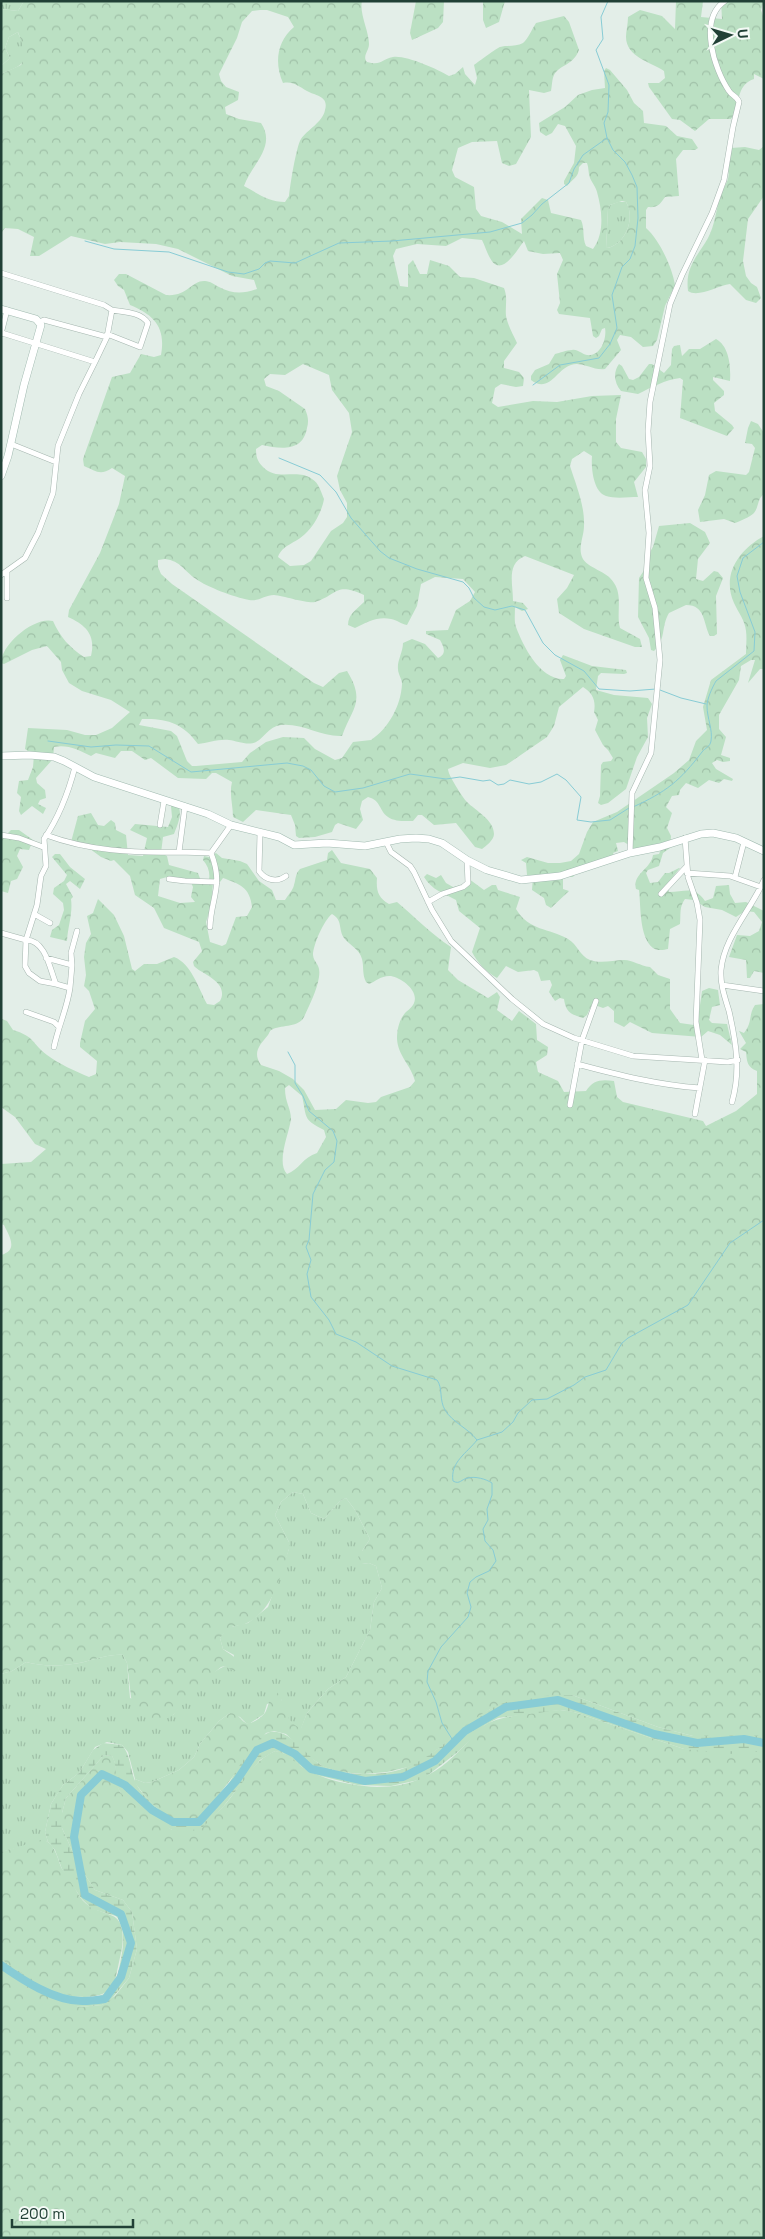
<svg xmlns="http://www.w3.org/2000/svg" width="765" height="2239" viewBox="0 0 765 2239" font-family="'Space Grotesk',sans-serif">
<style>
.grass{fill:url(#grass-tufts)}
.forest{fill:url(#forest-crowns);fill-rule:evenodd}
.wetland{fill:url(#wetland-marsh)}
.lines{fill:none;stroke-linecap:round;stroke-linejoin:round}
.stream{stroke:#88ccd5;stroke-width:1}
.river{stroke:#88ccd5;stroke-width:8}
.minor-casing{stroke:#a5b6af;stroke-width:6}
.secondary-casing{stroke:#a1bab0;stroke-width:8}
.minor{stroke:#fff;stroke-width:5}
.secondary{stroke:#fff;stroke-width:7}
</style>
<defs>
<pattern id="grass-tufts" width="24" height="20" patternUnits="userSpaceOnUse" patternTransform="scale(1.25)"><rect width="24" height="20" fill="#bbe0c3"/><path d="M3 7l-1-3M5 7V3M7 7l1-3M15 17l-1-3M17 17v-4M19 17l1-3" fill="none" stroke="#a0c1a8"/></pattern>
<pattern id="forest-crowns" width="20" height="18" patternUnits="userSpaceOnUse" patternTransform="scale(1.25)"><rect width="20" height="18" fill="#bbe0c3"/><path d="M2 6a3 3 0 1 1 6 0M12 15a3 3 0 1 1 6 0" fill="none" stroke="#a0c1a8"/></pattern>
<pattern id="wetland-marsh" width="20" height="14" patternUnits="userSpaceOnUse" patternTransform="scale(1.25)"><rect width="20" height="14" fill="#bbe0c3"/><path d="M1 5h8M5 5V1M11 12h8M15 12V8" fill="none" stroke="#a0c1a8"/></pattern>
</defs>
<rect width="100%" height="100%" fill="#e3eee8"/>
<path class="grass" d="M1 1H24L18 11 1 9Z
M18 32C19 38 23 41 25 47 31 65 14 68 1 74V66L10 58 5 48 9 37Z
M618 202H626C636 218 625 246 606 248L608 209 610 205Z
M293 1492 303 1494 311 1513 324 1519 340 1501 346 1498 355 1510 370 1539 362 1551V1564L369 1563 376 1566 382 1588 374 1602 370 1630 346 1677 328 1689 307 1713 301 1729C288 1724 283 1711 281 1699L267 1704 264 1714 249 1724 246 1723 240 1717 230 1713 219 1721 200 1744 194 1757 179 1770 152 1782 145 1783 135 1779 128 1752 122 1745 107 1742 95 1747 79 1773 63 1785 51 1804 45 1832 48 1842 44 1841 1 1852V1674L12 1671 26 1662C43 1667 66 1666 84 1662 97 1659 110 1654 123 1655L127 1663 130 1698 173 1715C185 1699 206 1674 225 1666L231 1668 234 1655 223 1649 220 1638 227 1628 248 1623 268 1607 289 1549V1542L275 1515 281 1502Z"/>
<path class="forest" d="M24 1H362C359 13 369 31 369 44 369 51 362 56 367 62 382 66 381 59 393 57 406 55 437 69 449 76L455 74 463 67 465 74 475 85 477 78 474 65C478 62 497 48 500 47 507 45 516 47 523 43 528 39 532 29 536 23L564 16 569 22 579 50C573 66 560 64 554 75 552 79 552 86 551 91L544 93 529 90 531 137 516 164 509 166 502 163 497 141 472 142 458 148 452 170 455 177 474 187 476 209 481 216 502 222 522 234 521 219 542 198 548 200 551 213 581 220C585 229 582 237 586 246L593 249C605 233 602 210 597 192 596 187 592 183 590 178 588 173 589 168 587 163H583L579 167C579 178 572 179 567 186L564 184V181L574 163 576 146 565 126 558 124 552 133 546 136 540 132 539 123 565 107 578 95 592 90 605 88 604 71 606 68 610 70 627 90 634 103 643 111 644 123 666 126 677 136 692 139 698 148 695 150H683L676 159 679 196 665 197C660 204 658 208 648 207L646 210V228C659 239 672 267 675 285L665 306 657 340 653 346 643 347 631 337 620 335 617 340 621 350 605 369C593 371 582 361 571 365 557 369 549 394 531 380V376L535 370 549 364 555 354C560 353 566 350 572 350 578 349 581 354 587 355 601 357 607 338 605 328L602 329 599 336 596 338 593 336 590 318 559 314 557 310 560 303 557 274 563 260 560 253 543 254 528 251 524 241C517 250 501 279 490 258 487 253 485 246 482 240L462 238 446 246 417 244 396 249 393 256 400 286 408 287V265L413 260 420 274H427L430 260 449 266 460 277 474 278 504 288C508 298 505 306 506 316 508 326 513 334 517 343L504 361V368L519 372 524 378 523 386 516 387 501 384 495 388 492 403 498 407 533 401 557 402 592 396 621 395 616 419V442L621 448 642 452 646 459V467L634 482 638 497C629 497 615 499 606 496 593 492 591 467 592 456L584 451 572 459 570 466C576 485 585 506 584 526 584 536 578 547 582 557 587 569 607 570 614 583 623 596 616 614 620 628L640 639 642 647H635L584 629 559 613 557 599 567 588 574 575 525 556C506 564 513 583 513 601L523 603 528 609 522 611 515 607C515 614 514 621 516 627 523 646 540 680 564 679L566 676 560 660 563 655 592 666 626 670 627 673 624 674 601 673 598 676 596 690 614 695 648 698 652 704 647 718 648 737 637 757 626 789 608 803 601 805 598 803 600 796 601 765 603 762 611 761 613 758 608 750 603 745 595 730 598 720 594 712C596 701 593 693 583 687L559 707 554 726 547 737 506 765 490 768 463 763 448 769C448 775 463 798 467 802 476 811 494 820 494 834 494 840 486 846 482 849L475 847 456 823 434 825 422 815H418L413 821C406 821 395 822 388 817 379 811 381 800 368 797L362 801 360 809 363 820 356 829 338 823 335 825 332 832 315 837 299 838 296 836 295 825 291 815 256 810 243 822 233 817C233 805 229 794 232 782L216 773H212L206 779 178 778 151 758 145 760 132 751H121L115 758 96 753 91 756C79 750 67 744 54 747L53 759 36 778 37 783 45 790 46 798 40 800 38 804 46 808 43 814 32 806 21 815 19 811 21 797 17 793 19 781 28 780 33 767 34 755 25 749 28 728 67 730 85 735H96L112 728 130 712 111 700 82 691 69 683 62 670 61 662 47 646 32 650 4 664 1 663C1 644 35 616 53 621 60 637 70 648 84 657L91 656C96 635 86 625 68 617L69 610 100 553 119 504 125 476 112 468C100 476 96 471 84 466L83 459 112 377 130 373 141 354 154 357 161 355C166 327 154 315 130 305L124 290 118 286 114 280 119 274H126L166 295C187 297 192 280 205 281 210 281 215 285 219 287 233 294 242 294 257 289L254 280 232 276 178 249 156 244 120 242 105 244 71 236 39 256H30L34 237 18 229 5 228 1 233V74L21 65 26 55 18 32 9 37 5 48 10 58 1 66V9L18 11ZM260 10H267L288 17 294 27C277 41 274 63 283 83 293 81 298 86 307 91 316 96 329 96 325 110 323 122 307 130 301 139 296 147 290 186 289 196L285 202C269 202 257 193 244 186 251 165 277 147 261 123L239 119 226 114 225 107 238 100 239 92 226 87 221 81 219 74 237 38 242 22 252 11ZM622 201 626 202C636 218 625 246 606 248L608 209 610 205ZM303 364 329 375 332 390 349 413 352 432 337 476 340 490 347 503V517L343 523 331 531 311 561 304 565 290 566 278 557C282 545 296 543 305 534 314 526 322 511 324 499 321 492 319 483 312 479 297 468 278 482 263 467 257 461 256 456 256 449L262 445C281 449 303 452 307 428 309 421 308 416 305 409L279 391 266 386 264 379 270 374 285 375ZM165 559C181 561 184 571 196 579 207 587 234 597 249 600 258 602 265 595 274 595 284 596 309 604 315 602 339 594 335 582 364 595V602C356 610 348 614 348 625L355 628C367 622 378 616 391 619 397 620 401 624 407 625L417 606 421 584 435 577 463 579 475 592 470 601 456 610 448 630 426 631V634L440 640C444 647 447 654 438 658L425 644 412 639 403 643C403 652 397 661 398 669 398 674 402 679 402 684 401 705 389 728 371 740L353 742 342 758 335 760 315 749 304 738 283 737 266 742 250 753 242 762 196 766H192L187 761 177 736 171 731 139 725 142 719C166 718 183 723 198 744 208 743 218 739 229 740 237 741 248 746 256 742 265 737 268 727 281 725 303 723 321 737 342 736 352 708 366 702 347 671L339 673 323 687 314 683 172 584 161 574 158 567V560Z
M416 1H444L443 22 438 28 412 40 410 33Z
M483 1H505L499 22 486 28 483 20Z
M676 1H703L701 17 722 19 721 1H764L761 10 764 19V79L754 74V79C735 85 741 106 731 119H709L695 131 680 120 672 119 649 87 648 83H659L665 78 664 71C651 62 626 57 626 37 626 31 628 24 628 17L640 10 662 16 675 29Z
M764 146V196L748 219 743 261 746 276 751 283 757 287 761 298 756 303 746 300 730 284C717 286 698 298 688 291 685 267 697 257 708 238 715 225 716 210 720 197 726 181 733 178 725 161L731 148 745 147 759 150Z
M716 339C729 346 731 366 730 381L713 377V380L724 391V395L714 403 715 411 732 425 734 428 727 436 680 418 683 380 680 378C665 380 652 387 638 394L621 391C614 383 613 372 619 364L622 366 629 379 633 380 639 377 649 364H652L664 373 671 365 672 349 674 346 680 345 682 356 689 349H700Z
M751 421 758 424 764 433V494C757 499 759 507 754 513 750 517 740 521 735 523L724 519 700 522 698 510 705 495 709 475 716 471 746 475 749 472 755 448 752 444 745 443 748 428Z
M690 523 705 532 710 543 698 559 696 579 703 581 714 571 718 572 723 578 716 596 717 634 714 636H710C703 624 706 605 686 605L669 613C661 626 666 641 654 651L651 650 649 638 638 617 639 578 645 569 646 558 653 547 659 526Z
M764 536V669H760L748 683 755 660H751L741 666 739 680 719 715V729L726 737 721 755 730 758V761L723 762 717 760 712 763 716 769 733 779 732 781 724 779 719 783 709 780 698 788 686 783 680 790 679 795 672 796 666 807 672 813 667 828 671 836 670 848 663 853 659 866 648 870 646 873 650 883 658 882 665 873H669L679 868H680L667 884 669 892C685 892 694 885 705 901L713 898 716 886 729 885 730 894 735 903 746 902 764 911V973L754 971 750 978H747L746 960 729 957 737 935 750 936 759 931 762 922 754 912 745 911 736 917 722 910 705 907 694 900 685 899C679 907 681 914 680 924L670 929 668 949C664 950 657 951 653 948 639 937 641 907 639 890L636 889C632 874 651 869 653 855L659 854 661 849 632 854V847L624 842 616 843 618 851 613 853 616 861 575 874 573 877H563V889L569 891 551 908 546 905 544 898 532 890 533 877 527 875 526 863 521 860 527 857 548 863H560L571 861 579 854 587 832 593 822 617 812 674 773 689 760 696 741 707 730 703 707 711 680 746 654C746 647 747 638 746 631 745 620 738 612 734 603 721 574 740 549 764 536Z
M171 806H178C183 814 177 826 174 834L163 837 161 853 167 856 169 865 198 873 202 884H208C211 875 209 867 203 860L204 856 209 857 216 853 222 858 240 861 247 864 259 881 272 890 276 900H285C288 895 293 890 294 885 296 879 295 874 300 869L327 860 328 853 332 850 341 863 370 869 377 878C376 890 378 898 389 904L397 902C415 917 431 934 451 947L448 970 458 980 488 998 497 992 500 997 497 1010 512 1021 519 1011 536 1024 537 1040 548 1047 547 1055 536 1062 538 1072 558 1081 564 1092 586 1091C593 1080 601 1079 614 1081L617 1097 623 1102 703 1121 706 1126 736 1111 757 1094V1071C747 1067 747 1062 746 1052L740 1049 746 1043 739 1031 744 1033C753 1022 748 1015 755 1005L764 1004V1736H693L658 1727 572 1695 490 1709 422 1761 408 1767 387 1772 363 1774 340 1772 324 1767 311 1758 286 1734 274 1731 266 1733 205 1813C176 1834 152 1806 135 1783V1779L145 1783 152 1782 179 1770 194 1757 200 1744 219 1721 230 1713C239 1713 240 1720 246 1723 252 1725 264 1716 266 1711 269 1705 269 1698 272 1692L275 1690C287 1701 282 1722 301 1728L307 1713 328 1689 346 1677 370 1630 374 1602 382 1588 376 1566 369 1563 362 1564 358 1557 370 1539 355 1510 346 1498 340 1501 324 1519 311 1513 303 1494 293 1492 281 1502 275 1515 289 1542V1549C281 1575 274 1608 249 1622 235 1630 234 1620 220 1638L223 1649C232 1656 240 1658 240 1671H233L225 1666 221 1667 203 1682 173 1715C153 1728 147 1719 132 1705L127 1663 123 1655C110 1654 97 1659 84 1662 66 1666 43 1667 26 1662L12 1671 1 1674V1255C19 1250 9 1236 4 1225L1 1224V1164L31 1162 46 1149 35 1144 15 1117 1 1107V1017L2 1019 7 1021 13 1030C36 1037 31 1043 47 1055 59 1064 75 1071 89 1077L96 1074 97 1061 80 1047V1043L85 1021 95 1009 89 991 84 986 86 975 84 957 86 943 91 934 87 916 93 913 98 899 114 915 124 936 132 969 135 971 144 964H157L174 957C191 963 199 989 207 1004L214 1005 220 1001C230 982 201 974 194 966L193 962 202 951 199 942 164 928 154 908 135 895 130 876 114 860 111 861 101 857 86 846 71 842 78 816 91 813 98 825 104 826 111 820 115 823 116 830 126 835 128 855 143 856 147 838 130 830 135 824 168 827 172 817ZM167 877 190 880 193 887 191 897 195 902 180 903 158 896 160 879ZM223 878C239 884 250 887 252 907L247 916 236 917 226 944 222 946 210 942 206 922 211 907 213 883 220 882ZM332 914C343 920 338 929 344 938 350 946 359 948 362 959 364 967 362 974 366 982L369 984C376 981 382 975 391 976 402 978 421 992 413 1005 411 1008 407 1011 405 1013 399 1020 397 1030 397 1039 398 1056 411 1065 415 1081L410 1087 381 1097 376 1102 368 1103 346 1100 336 1109 315 1110 304 1090 293 1079 279 1071 261 1065C252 1052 260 1045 268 1035 270 1032 269 1031 273 1029 283 1025 299 1027 304 1017 310 1004 317 990 319 977 321 963 314 964 313 955 313 945 324 920 332 914ZM289 1085 302 1096C307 1117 302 1119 324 1130L326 1137 317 1153C303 1157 299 1170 287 1174 276 1162 289 1134 291 1119 291 1108 285 1103 285 1088Z
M11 830H19L33 840 29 850 20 849 17 856 23 867 17 879 11 881 8 893 1 891V840Z
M55 854H60L70 867 85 879 80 889 70 881 66 884 73 897 71 899C73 913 68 926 67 941L50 937 52 930 59 925 64 910 63 903 53 894 54 888 64 881 67 875 52 857Z
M427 874 436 878 441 875 446 883 453 887 465 884V876L484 890 492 885H496L498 890 520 897 516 909C529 931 549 928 568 939 577 944 580 956 590 960 601 964 613 960 624 960 633 960 640 966 650 967L658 975 670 979V1009L680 1023 694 1025 698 1019 702 991 709 988 718 990 720 1005 712 1007 709 1020 712 1023 727 1024 732 1045 720 1035 708 1031 701 1037 652 1033 630 1022 624 1027 614 1022V1011L608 1006 603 1008 592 1004 587 1015 583 1018C571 1014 566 1013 564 999L560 998 555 1001 549 992 552 985 550 980 541 981 538 972 534 970 518 972 506 966 497 978C486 972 477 962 472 952L480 928 459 911 456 900C443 893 432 890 424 877Z
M560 1710 574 1712 684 1749 764 1751V2238H1V1968L36 1989 79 2007 102 2005 115 1996 129 1978 137 1949 132 1912 123 1900 95 1890 78 1864 62 1828V1813L66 1798 104 1755 112 1756C119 1767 114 1780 120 1792L172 1830C184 1826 203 1824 213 1816 237 1798 246 1764 275 1751 288 1752 296 1764 307 1770 328 1781 354 1786 377 1787 414 1787 439 1773 464 1746 471 1739 477 1730 485 1725 498 1716 543 1711 560 1710Z
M41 1840C55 1841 57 1858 62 1869 64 1872 67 1874 69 1877 73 1883 76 1891 80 1897 94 1917 117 1909 121 1926 125 1941 121 1952 118 1967 116 1974 116 1982 111 1988 100 2001 71 1997 56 1993 37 1987 17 1971 1 1959V1852Z"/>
<path class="wetland" d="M572 1695 658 1727 693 1736H764V1751L729 1754 684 1749 574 1712 560 1710 498 1718 485 1725 459 1751 423 1779 391 1786 357 1785 317 1775 305 1769 283 1753 275 1751 260 1760 223 1807 201 1829 186 1832 172 1830 165 1826C154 1818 122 1799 118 1788 114 1777 118 1767 112 1756L104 1755 66 1798 62 1813V1828L78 1864 95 1890 123 1900 132 1912 137 1949 129 1978 109 2002 102 2005 79 2007 65 2003 36 1989 1 1968V1959C22 1975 86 2015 110 1989 118 1980 120 1964 122 1953 124 1941 124 1924 116 1916L92 1909 81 1898 62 1869 55 1850 48 1842 45 1832 51 1804 59 1791 63 1785 79 1773 93 1750 103 1743 122 1745C131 1755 130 1771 136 1783 138 1789 146 1797 150 1801 160 1813 170 1821 185 1820 226 1818 239 1743 270 1732 293 1729 305 1758 325 1767 344 1775 365 1775 385 1773 429 1767 454 1730 490 1709 515 1695 545 1696 572 1695Z"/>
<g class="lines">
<path class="stream" d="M85 241 114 249 169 252 228 272 244 274 259 269 265 263 270 261 295 263 339 243 392 241 490 232 522 223 532 215 542 204 569 183 574 169 583 155 607 138
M533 385 560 365 599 358 610 344 617 328 612 295 622 267 630 259 635 246 638 218 637 187 632 175 625 162 613 150 607 138 604 123 608 112 609 85 596 50 603 39 601 17 608 1
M279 458 320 475 336 492 351 518 380 551 389 558 417 569 463 582 469 588 474 598 484 607 495 610 512 606 525 610 543 643 555 655 584 671 599 689 630 691 656 689
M660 690 681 698 706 704
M48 741 91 747 116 745 149 746 191 772 287 763 303 766 311 770 324 786 335 792 363 788 410 774 446 779 460 777 483 781 490 780 498 785 504 784 510 780 529 784 541 782 557 774 566 780 581 797 577 820 591 822 610 820 629 808
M633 807C666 792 680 781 702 752 705 748 710 747 711 741 713 730 707 718 707 706 707 699 712 688 716 681L754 651 755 632 740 592 737 576 743 558 764 542
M288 1052 295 1065V1083L303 1096 309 1111 333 1131 337 1141 334 1162 325 1170 313 1194 309 1240 306 1247 311 1260 307 1274 311 1297 329 1320 336 1334 356 1342 392 1366 437 1380C443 1388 439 1400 445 1410 453 1423 468 1428 477 1440 467 1453 450 1462 453 1481 460 1485 461 1479 468 1478 475 1476 486 1479 492 1483V1495L487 1509 488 1520 483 1529 485 1541 493 1550 496 1561 489 1571 476 1577 470 1582 467 1593 471 1607 468 1617 441 1647 428 1671 427 1682 436 1702 442 1723 454 1742
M477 1440 502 1432 513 1422 518 1413 532 1400 547 1399 574 1385 585 1377 606 1370 622 1343 628 1338 688 1305 730 1243 764 1220"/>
<path class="river" d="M1 1965C23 1980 54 2001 82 2001 90 2001 98 2000 105 1999L121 1977 131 1943 121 1914 85 1895 74 1837 81 1795 102 1774 125 1785 152 1810 173 1822H199L237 1780 257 1750 273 1743 295 1754 311 1769 365 1781 403 1777 435 1761 465 1731 506 1707 558 1700 654 1734 697 1743 744 1739 764 1743"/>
<g class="minor-casing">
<path id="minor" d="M1 273 104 305 112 310 107 337 95 362 2 333
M39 322 44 320 107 337
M1 334 7 310
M107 334 140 347 148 323C141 312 124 312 112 310
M11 444 56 462
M1 575 25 558 38 533 53 493 58 446 79 394 95 362
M7 598V571
M185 806 179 852 211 853C224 886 211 897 210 927
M160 825 164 801
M260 833 259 871C265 880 277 883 286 876
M1 835 19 838 43 847
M46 835C89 851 133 853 179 852
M685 838 688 877 697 903 700 920 696 1022 702 1060
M386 842 391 852 410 866 414 872 432 910 451 941 512 999 543 1024 574 1038 633 1056 728 1062 738 1060
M211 853 231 825
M630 853 632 793 651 753 660 660 655 608 646 578 649 533 645 490 650 466 648 431 650 402 670 304 682 275 712 213 724 180 733 127 739 102C737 96 732 96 729 91 714 69 698 19 725 1
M687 873 730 876 761 887
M735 877 744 842
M169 879 185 881 217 882
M661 894 687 866
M428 902 442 894 463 887 468 883 467 860
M34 914 50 923
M1 933 26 940C46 940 50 970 56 984L40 981 29 973 25 966 26 940 37 905 41 876 46 866 44 839C59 817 68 794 75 767
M46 958 72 965 70 988 56 984
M72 965 71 953 77 931
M722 985 764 991
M26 1012 54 1022 59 1027
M54 1047C58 1027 67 1009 70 988
M577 1064C618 1075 658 1085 700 1088
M732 1102C741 1071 736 1042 729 1011 725 998 720 984 721 970 724 937 751 910 764 880
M570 1105 582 1040 596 1001
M695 1114 705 1060"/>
</g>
<g class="secondary-casing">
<path id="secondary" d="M1 309 36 319 41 325 24 385 8 456 1 476
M1 756 29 755 54 757 64 761 94 777 208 814 231 825 279 837 294 845 327 843 365 846 400 839 416 838 429 839 442 843 467 860 487 870 521 880 560 876 630 853 660 847 701 834 713 833 736 838 764 851"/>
</g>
<use href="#minor" class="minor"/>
<use href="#secondary" class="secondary"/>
</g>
<rect width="765" height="2239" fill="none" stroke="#214036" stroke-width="5"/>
<g transform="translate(730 35) rotate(85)" stroke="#f4faf6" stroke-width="4" paint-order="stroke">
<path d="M0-4L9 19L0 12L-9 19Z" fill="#214036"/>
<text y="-8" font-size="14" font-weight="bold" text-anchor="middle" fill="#214036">U</text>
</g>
<path d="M12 2219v8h121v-8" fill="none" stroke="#214036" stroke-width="2.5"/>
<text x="20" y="2219" font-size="15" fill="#214036" stroke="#f4faf6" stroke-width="4" paint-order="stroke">200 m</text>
</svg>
